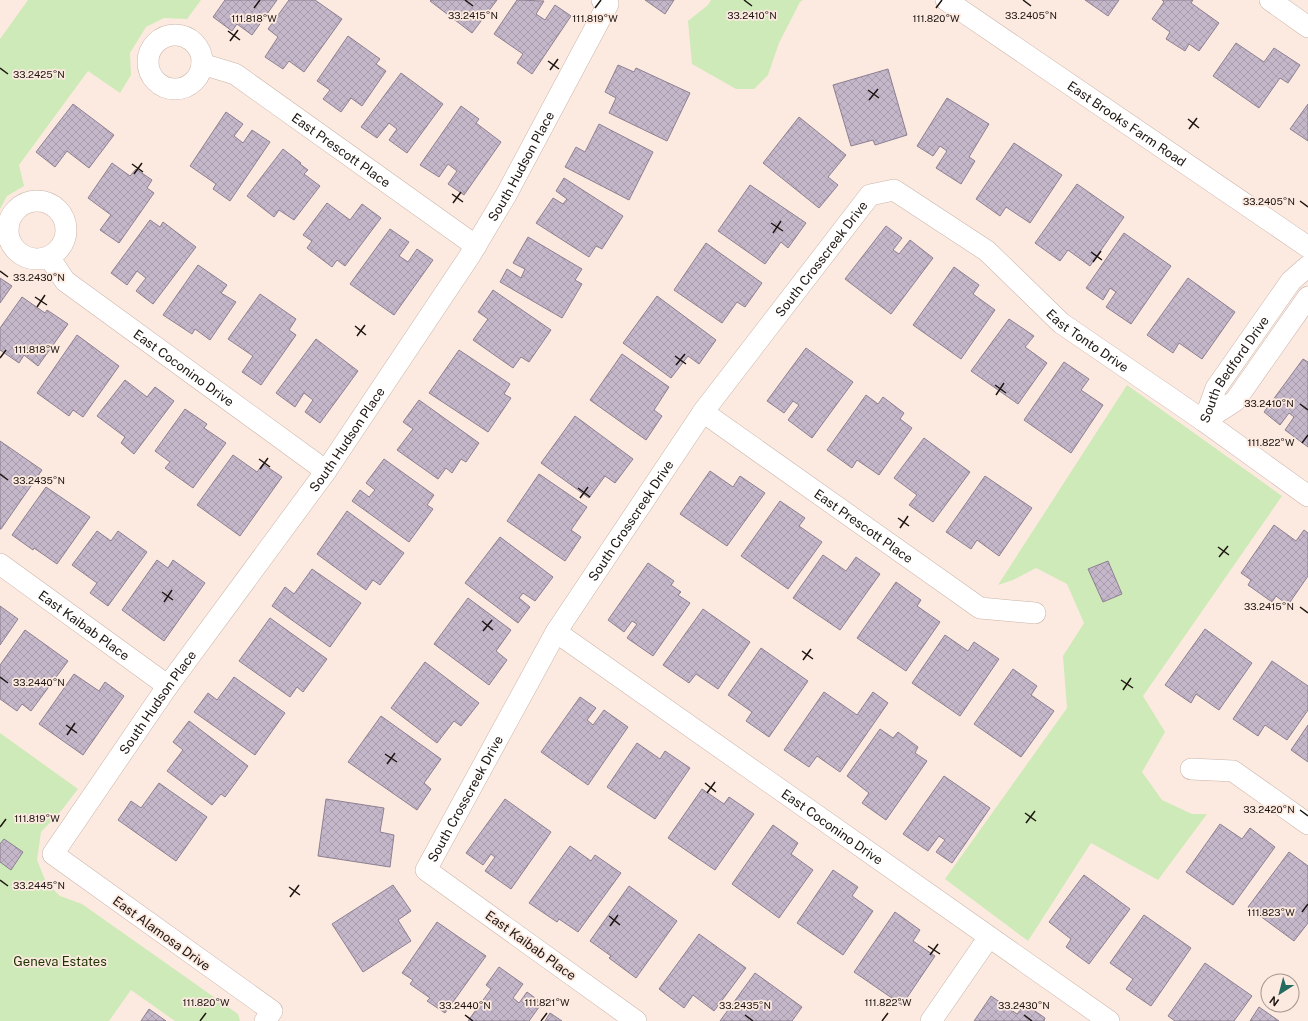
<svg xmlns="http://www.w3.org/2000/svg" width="1308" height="1021" viewBox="0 0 1308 1021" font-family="'Public Sans',sans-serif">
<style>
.park{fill:#ceeab8}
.building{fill:url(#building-cross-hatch);stroke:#8d8091}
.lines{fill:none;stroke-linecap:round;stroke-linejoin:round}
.minor-casing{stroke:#cab4a9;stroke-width:22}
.minor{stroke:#fff;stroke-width:21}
.ticks{fill:none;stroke:#1d1511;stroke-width:1.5}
.labels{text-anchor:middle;stroke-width:3.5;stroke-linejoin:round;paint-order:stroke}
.street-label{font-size:13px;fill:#1d1511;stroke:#fceae0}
.park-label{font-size:13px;fill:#1d3600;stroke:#fceae0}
.ticks-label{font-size:10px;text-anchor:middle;fill:#1d1511;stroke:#fceae0;stroke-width:3.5;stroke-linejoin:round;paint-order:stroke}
</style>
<defs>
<pattern id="building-cross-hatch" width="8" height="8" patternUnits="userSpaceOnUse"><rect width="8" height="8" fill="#c5b7ca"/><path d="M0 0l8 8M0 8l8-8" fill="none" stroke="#a99cac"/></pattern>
</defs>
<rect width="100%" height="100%" fill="#fceae0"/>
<path class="park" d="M28 0H201L187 19 164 18 146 27 130 53 131 75 120 93 88 71 19 165 24 186 7 196 0 209V39Z
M711 0H803L800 2 779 43 768 75 754 89H736L692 64 688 21 708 5Z
M1127 385 1282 496 1143 696 1165 732 1142 772 1162 800 1192 814H1207L1158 880 1091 843 1028 941 945 879 1067 708 1063 656 1084 623 1067 584 1036 568 1013 580 998 585Z
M0 733 78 789 61 811 41 832 37 860 46 882 60 896 82 904 238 1014 240 1021H175L131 990 109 1021H0Z"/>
<path class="building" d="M225 0H277L252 35 237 24 232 31 213 17Z
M289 0H315L342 19 304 72 289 61 283 69 265 57 278 37 268 29Z
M431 0H497L472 33 430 1Z
M517 0 544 1 536 14 545 20 555 5 571 16 532 74 517 63 523 54 494 34Z
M645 0H674L665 14Z
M1085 0H1119L1108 16Z
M1162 0H1193L1191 3 1219 23 1199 51 1189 44 1185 51 1166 39 1170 32 1152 19 1164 2Z
M348 36 380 59 376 64 386 71 362 106 351 98 341 112 323 99 330 90 317 81Z
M1236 43 1264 62 1274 48 1300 65 1288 83 1280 78 1259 108 1213 76Z
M618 65 634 72 636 68 690 93 667 141 609 113 616 98 605 92Z
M888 69 907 135 875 145 873 140 851 146 833 85Z
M401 73 443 104 407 153 389 140 397 129 389 123 377 138 361 127Z
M947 98 989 124 969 157 975 161 961 184 936 168 947 151 940 146 933 156 917 146Z
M73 104 114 135 89 168 67 151 55 167 36 152Z
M1308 104V141L1290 129Z
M461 106 479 119 476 123 501 142 464 195 448 184 457 171 448 164 439 177 420 165Z
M226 112 243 124 234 136 243 143 252 130 270 142 230 201 213 189 216 184 190 166Z
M799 117 846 155 828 177 838 185 819 208 763 163Z
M599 124 653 152 629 200 565 167 576 147 585 152Z
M1014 143 1062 175 1030 223 1006 207 1000 216 976 199Z
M283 149 301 163 300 164 308 170 304 174 320 186 294 220 279 210 274 217 247 196Z
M112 163 130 176 136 169 152 180 147 188 154 193 119 243 100 230 111 215 88 198Z
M564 178 623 216 602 249 596 246 589 257 536 223 553 198 563 204 567 199 556 191Z
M1077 184 1124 217 1090 266 1068 250 1060 261 1035 243Z
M750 185 806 223 788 248 781 242 765 264 718 231Z
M327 203 350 220 362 204 381 218 345 266 337 260 332 267 307 248 312 241 303 235Z
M150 220 160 227 163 222 196 247 153 304 136 291 146 278 137 271 127 285 111 273Z
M886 226 902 238 893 250 899 254 910 240 933 258 891 314 845 279Z
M390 229 409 242 399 256 408 262 417 249 433 260 394 315 350 284Z
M1124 233 1171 266 1131 324 1106 307 1116 292 1110 288 1103 300 1086 288Z
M528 237 582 269 575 280 582 284 562 318 500 282 507 269 521 278 525 269 513 263Z
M706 243 762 283 745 307 737 302 722 323 674 290Z
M198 265 227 285 221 293 236 302 210 340 195 329 192 334 163 315Z
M954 267 979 285 973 294 995 310 961 359 913 325Z
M0 278 12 286 0 303Z
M1188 278 1235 312 1202 359 1179 343 1173 353 1147 335Z
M493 290 551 330 529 362 521 357 513 368 473 340 488 319 478 312Z
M260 294 296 319 289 330 296 335 261 385 242 372 253 356 228 339Z
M657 296 716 340 699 364 688 356 671 378 623 343Z
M22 297 45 313 47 310 68 324 38 366 24 355 19 363 0 350V328Z
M1009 319 1034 336 1025 347 1047 363 1018 404 971 371Z
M77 335 119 366 83 417 73 410 69 416 37 393Z
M316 339 358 371 320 423 305 412 313 400 304 393 295 407 276 393Z
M806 348 853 382 812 438 788 420 799 405 793 401 784 413 767 401Z
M459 350 510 384 504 394 511 398 488 432 429 393Z
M622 354 669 387 654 410 662 416 646 440 590 400Z
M1303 359 1308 362V447L1285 430 1294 417 1289 413 1280 425 1264 412Z
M1064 362 1089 379 1081 390 1103 405 1071 453 1024 420Z
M125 380 147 397 155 387 174 401 134 454 121 443 125 437 97 416Z
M866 395 878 404 883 397 904 413 900 419 912 428 879 475 857 460 852 468 827 450Z
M419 400 479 443 466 462 461 459 452 473 446 468 438 479 397 450 413 429 403 422Z
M185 409 207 424 204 428 226 443 193 488 165 468 170 462 155 451Z
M575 416 633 459 615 483 605 476 589 498 541 463Z
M924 438 970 472 933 522 909 505 917 495 894 478Z
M0 441 42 470 1 529H0Z
M233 455 257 472 263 464 282 477 240 536 197 505Z
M384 459 434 495 427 505 433 509 409 542 352 501 360 490 369 497 375 490 366 483Z
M710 471 733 487 740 476 765 493 727 546 680 514Z
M539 474 587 507 571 530 581 537 565 561 507 521Z
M985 476 1032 508 999 556 977 540 971 549 946 532Z
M46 487 90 517 57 564 34 548 33 550 12 535Z
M780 501 805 518 799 526 822 542 788 589 741 556Z
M347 511 404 553 380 585 373 580 366 590 317 554Z
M1274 525 1296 541 1304 530 1308 533V576L1288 605 1276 596 1272 602 1248 585 1251 580 1241 573Z
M97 531 111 541 118 531 147 552 108 606 90 593 97 583 72 565Z
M500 537 553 577 535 601 523 593 519 598 530 607 518 623 465 583Z
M823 555 846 571 856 557 880 574 840 630 793 598Z
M157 560 168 568 173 560 205 583 164 641 122 610Z
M1108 561 1122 594 1103 602 1088 569Z
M648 563 674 581 671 585 681 592 678 595 690 603 653 656 627 638 637 624 632 621 624 632 608 620Z
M312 569 361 603 330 647 272 606 285 587 294 594Z
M896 582 921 600 917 606 940 622 906 671 857 638Z
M468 598 511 630 496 651 507 660 489 685 434 644Z
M0 606 18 619 0 645Z
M703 609 750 642 718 689 696 674 689 683 663 665Z
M270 618 327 659 303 692 297 687 290 697 239 661Z
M1205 629 1252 663 1219 710 1196 694 1191 703 1165 685Z
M25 630 68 661 31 711 22 704 17 711 0 699V665Z
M945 635 968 651 974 642 999 659 960 716 912 683Z
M761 648 808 681 769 737 746 721 752 712 728 695Z
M1272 661 1308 686V710L1287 740 1265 725 1258 736 1233 719Z
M425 662 479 703 461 726 454 721 437 743 391 708Z
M1013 669 1037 686 1031 695 1054 711 1021 757 974 724Z
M74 674 99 691 105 682 124 696 83 755 39 724Z
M234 677 285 713 255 755 194 712 208 693 217 700Z
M824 692 857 715 873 692 888 703 840 772 817 756 809 767 784 750Z
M580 697 596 708 587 720 593 725 604 710 628 727 588 785 541 752Z
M381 716 441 759 424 783 431 789 417 810 348 762Z
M189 721 248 766 225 797 221 794 212 805 167 771 183 750 173 742Z
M1308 725V762L1291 750Z
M880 729 893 738 898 732 918 747 915 753 927 761 886 820 862 803 869 793 847 776Z
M637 743 660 759 665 751 690 768 655 819 607 787Z
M944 776 990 808 952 863 936 852 945 840 939 836 928 851 903 834Z
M159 783 207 817 176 861 118 820 131 801 141 808Z
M702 789 724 804 729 797 754 814 715 870 668 838Z
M326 799 384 808 380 832 394 835 390 867 318 856Z
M505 799 551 832 511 889 485 871 495 857 491 854 483 865 466 853Z
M1220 824 1242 839 1250 828 1275 847 1233 905 1186 872Z
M773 825 798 843 791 854 813 870 779 918 732 884Z
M4 839 23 852 11 870 0 862V844Z
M570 846 591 861 595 855 621 873 578 932 559 919 557 922 529 903Z
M1289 852 1308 866V923L1294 941 1248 907Z
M833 870 858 887 852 896 873 911 843 955 797 923Z
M1084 875 1130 909 1089 964 1066 947 1071 939 1049 922Z
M393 885 411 911 398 920 411 941 363 972 332 924Z
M629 886 677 921 636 978 609 958 611 956 590 941Z
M895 912 920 930 913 941 935 956 902 1005 854 972Z
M1144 915 1191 948 1151 1006 1126 989 1133 979 1110 963Z
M437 922 486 956 445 1013 427 1001 430 998 410 984 413 980 402 973Z
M699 934 746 968 714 1011 693 995 684 1008 659 989Z
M1205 963 1252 996 1234 1021H1175L1168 1016Z
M499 967 523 984 513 998 519 1003 527 992 542 1003 529 1021H468L491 989 486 985Z
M755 973 802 1007 792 1021H720Z
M991 996 1017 1014 1025 1004 1045 1018 1044 1021H974Z
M1259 1007 1279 1021H1250Z
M149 1009 166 1021H141Z
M550 1013 562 1021H545Z"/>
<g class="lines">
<g class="minor-casing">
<g id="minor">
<path id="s1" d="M946 0 1308 247"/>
<path d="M1270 0 1308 27"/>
<circle cx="175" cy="62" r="27"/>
<path id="s2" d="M202 64 235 74 476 246"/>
<circle cx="37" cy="230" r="29"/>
<path id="s3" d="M49 257 65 281 326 471"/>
<path id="s4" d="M703 412 980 608 1035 613"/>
<path id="s5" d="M1204 421 1216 388 1291 281 1308 266"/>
<path d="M1204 421 1235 401 1308 297"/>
<path id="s6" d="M0 564 168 686"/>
<path id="s7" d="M556 632 1109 1021"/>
<path d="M1191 769 1233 771 1308 824"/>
<path id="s8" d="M265 1021 272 1011 53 854 167 687 326 471 469 257 506 195 608 4 602 0"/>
<path id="s9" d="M636 1021 426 870 556 632 703 412 870 195 894 190 987 251 1061 323 1204 421 1308 496"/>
<path d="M931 1021 989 937"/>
</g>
</g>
<use href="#minor" class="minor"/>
</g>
<path class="ticks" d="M465 0 473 6M744 0 752 6M1023 0 1031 6M254 8 260 0M595 8 601 0M936 8 942 0M228 31 240 40M230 41 238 30M548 61 559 69M0 68 8 74M550 70 558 59M868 90 879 98M869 100 878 89M1188 119 1199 128M1189 129 1197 118M132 164 143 172M134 174 142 163M452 194 463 202M1300 201 1308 207M453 203 461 192M771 223 783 231M773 233 781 221M1091 252 1102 260M1093 262 1101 251M0 271 8 277M35 297 47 305M37 307 45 295M355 326 366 335M357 336 365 325M675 356 686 364M0 358 6 350M676 365 685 354M995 385 1006 393M996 395 1004 383M1300 404 1308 410M1302 443 1308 435M259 459 270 467M260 469 268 458M0 474 8 480M578 488 590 497M580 498 588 487M898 518 909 526M900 528 908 516M1218 547 1229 555M1219 557 1228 546M162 592 173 600M164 602 172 590M1300 607 1308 613M482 621 493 630M483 631 492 620M802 651 813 659M803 660 811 649M0 677 8 683M1121 680 1133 688M1123 690 1131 678M66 725 77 733M67 735 75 723M385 754 397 762M387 764 395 753M705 783 716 792M707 793 715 782M1300 810 1308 816M1025 813 1036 821M1026 823 1035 811M0 827 6 819M0 880 8 886M289 887 300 895M290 897 299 885M1302 912 1308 904M609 916 620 925M610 926 618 915M928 946 940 954M930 955 938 944M465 1015 473 1021M745 1015 753 1021M1024 1015 1032 1021M200 1021 206 1013M541 1021 547 1013M882 1021 888 1013"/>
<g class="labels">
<g class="street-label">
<text dy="5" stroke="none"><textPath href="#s1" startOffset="219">East Brooks Farm Road</textPath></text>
<text dy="5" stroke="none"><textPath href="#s2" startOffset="165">East Prescott Place</textPath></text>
<text dy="5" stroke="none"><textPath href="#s8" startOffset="1114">South Hudson Place</textPath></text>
<text dy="5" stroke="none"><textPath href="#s9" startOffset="988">South Crosscreek Drive</textPath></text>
<text dy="5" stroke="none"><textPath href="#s9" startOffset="1339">East Tonto Drive</textPath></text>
<text dy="5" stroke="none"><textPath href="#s5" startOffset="60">South Bedford Drive</textPath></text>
<text dy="5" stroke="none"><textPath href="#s3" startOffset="176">East Coconino Drive</textPath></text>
<text dy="5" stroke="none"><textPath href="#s8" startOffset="790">South Hudson Place</textPath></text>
<text dy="5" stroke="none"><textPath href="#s9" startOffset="664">South Crosscreek Drive</textPath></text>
<text dy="5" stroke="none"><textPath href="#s4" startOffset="197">East Prescott Place</textPath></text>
<text dy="5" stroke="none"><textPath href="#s6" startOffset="104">East Kaibab Place</textPath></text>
<text dy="5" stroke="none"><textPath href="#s8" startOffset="466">South Hudson Place</textPath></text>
<text dy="5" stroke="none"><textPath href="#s9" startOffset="340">South Crosscreek Drive</textPath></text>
<text dy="5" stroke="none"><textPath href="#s7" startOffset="338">East Coconino Drive</textPath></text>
<text transform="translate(162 933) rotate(36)" y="5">East Alamosa Drive</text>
<text transform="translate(531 945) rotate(36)" y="5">East Kaibab Place</text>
</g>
<g class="park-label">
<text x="60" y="966">Geneva Estates</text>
</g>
</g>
<g class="ticks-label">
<text x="473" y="19">33.2415°N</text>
<text x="752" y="19">33.2410°N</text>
<text x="1031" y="19">33.2405°N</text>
<text x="254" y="22">111.818°W</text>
<text x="936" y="22">111.820°W</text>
<text x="595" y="22">111.819°W</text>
<text x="39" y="78">33.2425°N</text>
<text x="1269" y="205">33.2405°N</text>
<text x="39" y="281">33.2430°N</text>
<text x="37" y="353">111.818°W</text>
<text x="1269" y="407">33.2410°N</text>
<text x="1271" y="446">111.822°W</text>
<text x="39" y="484">33.2435°N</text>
<text x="1269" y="610">33.2415°N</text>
<text x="39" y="686">33.2440°N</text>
<text x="1269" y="813">33.2420°N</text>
<text x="37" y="822">111.819°W</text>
<text x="39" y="889">33.2445°N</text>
<text x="1271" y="916">111.823°W</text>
<text x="206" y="1006">111.820°W</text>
<text x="547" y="1006">111.821°W</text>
<text x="888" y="1006">111.822°W</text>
<text x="465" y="1009">33.2440°N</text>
<text x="745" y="1009">33.2435°N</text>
<text x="1024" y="1009">33.2430°N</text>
</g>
<g transform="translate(1280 993) rotate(216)"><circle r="19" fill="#fceae0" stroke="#a3958d"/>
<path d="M0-3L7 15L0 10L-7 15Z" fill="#256b60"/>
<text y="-6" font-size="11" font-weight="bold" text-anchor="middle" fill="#1d1511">N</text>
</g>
</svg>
